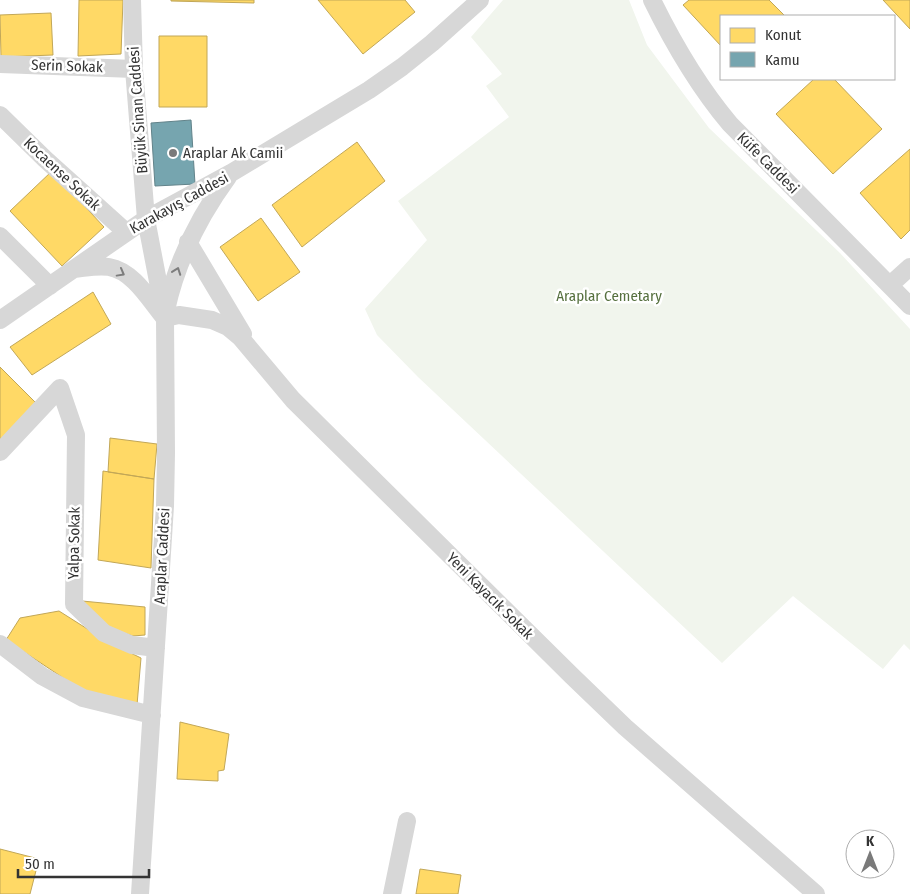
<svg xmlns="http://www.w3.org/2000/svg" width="910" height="894" viewBox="0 0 910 894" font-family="'Fira Sans Condensed',sans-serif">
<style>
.green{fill:#f1f5ed}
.homes{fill:#ffd966;stroke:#c2a757}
.public{fill:#76a5af;stroke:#62838a}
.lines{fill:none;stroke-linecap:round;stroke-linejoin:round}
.minor{stroke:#d7d7d7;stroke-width:18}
.oneway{stroke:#7d7d7d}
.poi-dot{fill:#7a7a7a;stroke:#fff;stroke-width:2}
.labels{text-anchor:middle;stroke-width:5;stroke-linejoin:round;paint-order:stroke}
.street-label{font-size:15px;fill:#333;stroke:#fff}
.poi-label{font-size:15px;fill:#333;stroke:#fff;text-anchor:start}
.park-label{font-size:15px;fill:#56703f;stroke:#fff}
</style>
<rect width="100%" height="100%" fill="#fff"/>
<path class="green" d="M503 0H629L647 45 709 128 840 253 910 329V650L904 644 883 669 793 596 722 663 418 377 377 335 365 309 427 240 398 201 509 117 486 86 502 74 471 37Z"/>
<path class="homes" d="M79 0H123L121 54 78 56Z
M171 0H254V3L171 1Z
M318 0H405L415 12 363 54Z
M689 0H769L785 16H721V46L683 5Z
M883 0H910V29Z
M51 13 53 55 1 57 0 15Z
M159 36H207V107H159Z
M814 79H834L882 129 833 174 776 114Z
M357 142 385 181 302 247 272 205Z
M910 149V230L901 239 860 193Z
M52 171 104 227 62 266 10 211Z
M261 218 300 272 258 301 220 247Z
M93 292 111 324 32 375 10 347Z
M0 367 36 403 0 442Z
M110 438 157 444 154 479 108 472Z
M103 471 154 479 151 568 98 560Z
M82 601 145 607V635L133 636 108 628Z
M59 611 108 642 141 658 137 705 86 693 6 640 20 618Z
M180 722 229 734 224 770 218 771V781L177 779Z
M0 849 39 859 30 894H0Z
M420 869 461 875 458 894H416Z"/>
<path class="public" d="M191 120 195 184 155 186 151 123Z"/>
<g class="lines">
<path class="minor" d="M132 0 134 69 146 219 165 318 166 453 165 506 140 894
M652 0C674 45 698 86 730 124L910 306
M0 64 134 69
M0 115 45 159 126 232
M0 236 50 286
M188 242 243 334
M74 269C85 268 98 265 109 267 133 271 149 299 163 316
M890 285 910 267
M166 310C177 260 198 218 228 177
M165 318 179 315 212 320 228 327 240 337 293 400 572 676 625 727 816 894
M0 320 146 219 231 173 369 90 402 67 432 43 480 0
M0 452 60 388 76 435 74 604 104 633 132 645 156 648
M0 644 42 676 83 698 152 715
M392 894 407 821"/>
</g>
<defs><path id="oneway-chevron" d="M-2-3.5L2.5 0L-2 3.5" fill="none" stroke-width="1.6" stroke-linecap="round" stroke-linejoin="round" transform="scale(1.25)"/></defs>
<g class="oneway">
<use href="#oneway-chevron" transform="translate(177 271) rotate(-70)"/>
<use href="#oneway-chevron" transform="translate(121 273) rotate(29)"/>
</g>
<circle class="poi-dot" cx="173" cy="153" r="5"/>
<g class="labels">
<g class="street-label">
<text transform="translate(67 66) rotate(2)" y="5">Serin Sokak</text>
<text transform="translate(138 110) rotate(-94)" y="5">Büyük Sinan Caddesi</text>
<text transform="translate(768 163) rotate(45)" y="5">Küfe Caddesi</text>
<text transform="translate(62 174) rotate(43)" y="5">Kocaense Sokak</text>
<text transform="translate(179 203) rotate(-29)" y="5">Karakayış Caddesi</text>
<text transform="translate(74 543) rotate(-89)" y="5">Yalpa Sokak</text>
<text transform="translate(162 556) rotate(-87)" y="5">Araplar Caddesi</text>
<text transform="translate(490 596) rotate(45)" y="5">Yeni Kayacık Sokak</text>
</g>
<g class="poi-label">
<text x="183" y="158">Araplar Ak Camii</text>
</g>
<g class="park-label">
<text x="609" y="301">Araplar Cemetary</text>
</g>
</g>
<rect x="720" y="15" width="175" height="65" fill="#ffffff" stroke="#adadad"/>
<rect x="730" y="28" width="25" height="15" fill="#ffd966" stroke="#adadad"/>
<text x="765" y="40" font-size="15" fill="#333333">Konut</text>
<rect x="730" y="52" width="25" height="15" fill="#76a5af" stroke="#adadad"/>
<text x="765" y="65" font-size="15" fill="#333333">Kamu</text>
<g transform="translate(870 854)"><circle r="24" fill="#ffffff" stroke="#adadad"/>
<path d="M0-4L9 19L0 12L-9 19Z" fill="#7a7a7a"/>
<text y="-8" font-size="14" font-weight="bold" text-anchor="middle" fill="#333333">K</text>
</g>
<path d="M18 869v8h131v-8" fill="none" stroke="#333333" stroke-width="2.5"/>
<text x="25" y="869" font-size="15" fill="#333333" stroke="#ffffff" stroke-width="4" paint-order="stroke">50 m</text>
</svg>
